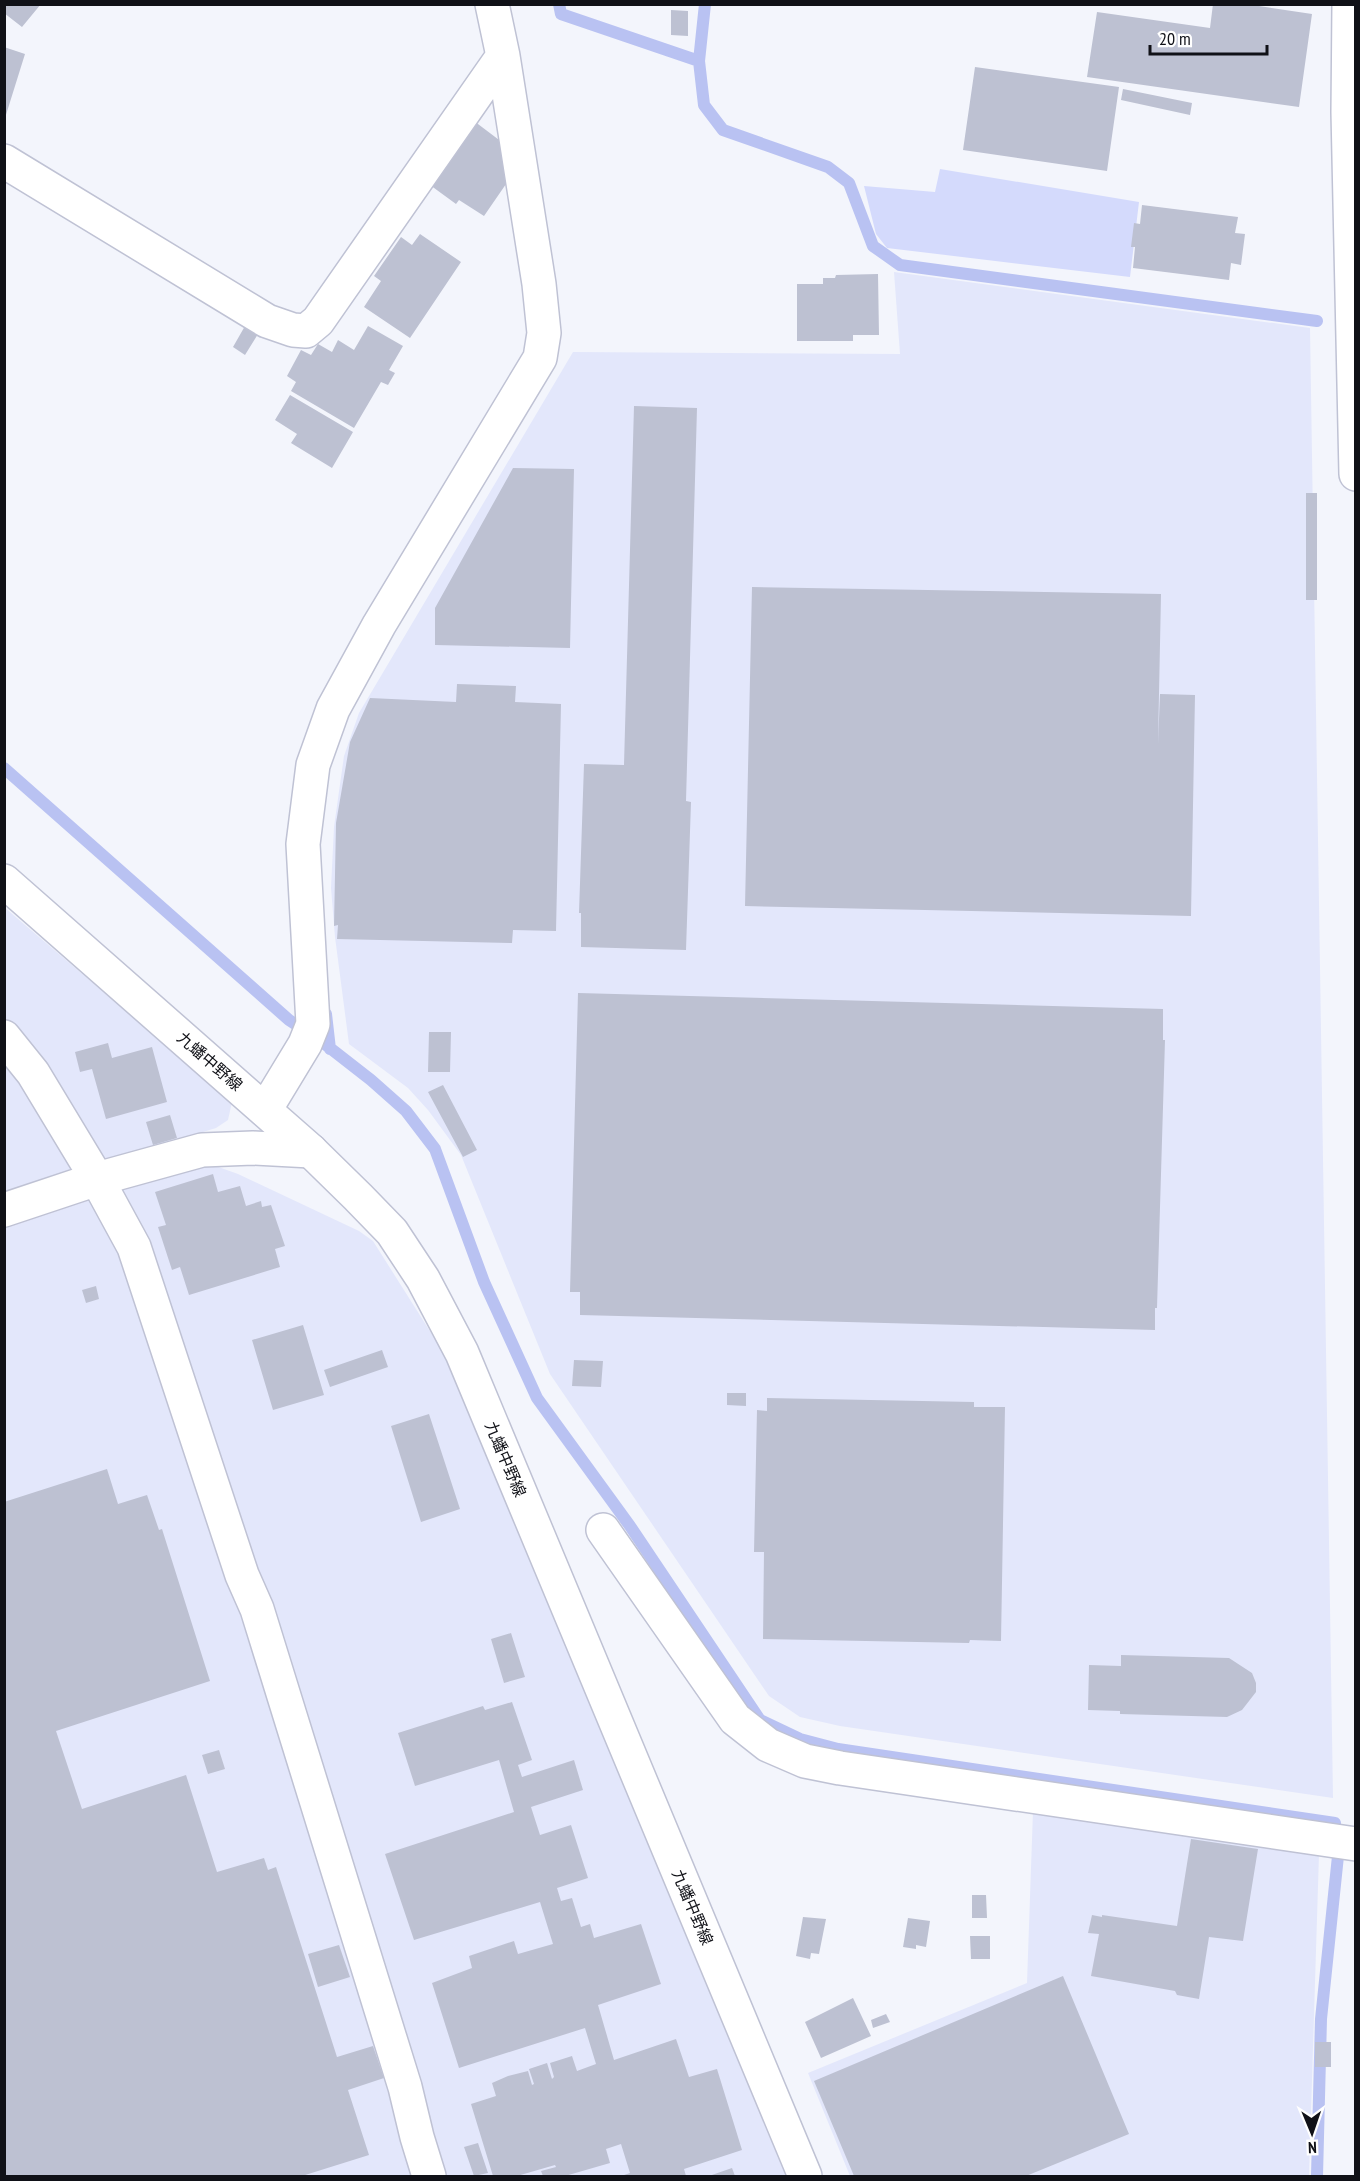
<svg xmlns="http://www.w3.org/2000/svg" width="1360" height="2181" viewBox="0 0 1360 2181" font-family="'PT Sans Narrow','Noto Sans JP',sans-serif">
<style>
.built{fill:#e3e7fb}
.green{fill:#d4dafc}
.lines{fill:none;stroke-linecap:round;stroke-linejoin:round}
.stream{stroke:#b9c2f2;stroke-width:12}
.building{fill:#bdc1d2}
.minor-casing{stroke:#bfc2d4;stroke-width:36}
.major-casing{stroke:#bfc2d4;stroke-width:36}
.minor{stroke:#fff;stroke-width:33}
.major{stroke:#fff;stroke-width:33}
.labels{text-anchor:middle;stroke-width:4.5;stroke-linejoin:round;paint-order:stroke}
.street-label{font-size:16px;fill:#101117;stroke:#fff}
</style>
<rect width="100%" height="100%" fill="#f3f5fc"/>
<path class="built" d="M894 272 1310 328 1333 1798 840 1726 800 1717 769 1696 550 1374 461 1155 428 1110 408 1088 349 1044 335 937 331 888 334 827 344 756 359 713 573 352 900 354Z
M4 907 232 1102 228 1120 216 1128 193 1135 210 1164 238 1174 359 1231 373 1241 445 1355 789 2176H5Z
M1033 1811 1319 1854 1309 2176H850L808 2073 1027 1983Z"/>
<path class="green" d="M940 169 1139 202 1130 277 887 248 876 234 864 186 935 192Z"/>
<g class="lines">
<path class="stream" d="M559 4 561 14 699 61
M705 4 699 61 704 105 723 130 828 167 849 183 873 246 900 265 1317 321
M4 768 289 1020 321 1041 371 1080 406 1111 435 1149 484 1282 537 1398 630 1526 760 1720 800 1739 838 1749 1335 1823
M326 1014 330 1049
M1317 2176 1321 2019 1338 1856"/>
</g>
<path class="building" d="M4 4H41L22 27 4 13Z
M1213 4H1246L1312 14 1299 107 1087 77 1097 12 1210 28Z
M671 10 688 11V36L671 35Z
M4 47 25 54 5 118H4Z
M975 67 1119 87 1107 171 963 150Z
M1123 89 1192 103 1190 115 1121 100Z
M474 121 511 149 515 171 484 216 459 200 456 204 430 185Z
M1142 205 1238 217 1235 233 1245 234 1241 265 1231 263 1229 280 1133 268 1135 247H1131L1134 223 1140 224Z
M420 234 461 262 410 338 364 307 381 281 374 276 401 237 412 245Z
M878 274 879 335H853V341H797V284H823V278H835L836 275Z
M245 326 258 334 245 355 233 347Z
M368 326 403 346 389 370 395 373 388 385 381 382 354 428 291 391 296 382 287 376 301 350 311 355 318 344 332 352 338 340 354 350Z
M290 395 353 432 332 468 291 443 297 434 275 420Z
M634 406 697 408 686 801 691 802 686 950 581 947V913H579L584 764 624 765Z
M513 468 574 469 570 648 435 645V608Z
M1306 493H1317V600H1306Z
M752 587 1161 594 1158 744 1160 694 1195 695 1191 916 745 906Z
M457 684 516 686 515 702 561 704 556 931 513 930 512 943 337 939 338 925 334 926 336 823 350 742 370 698 456 702Z
M578 993 1163 1009V1040H1165L1157 1308H1155V1330L580 1315V1292H570Z
M429 1032H451L450 1072H428Z
M108 1043 112 1058 152 1047 167 1102 106 1119 92 1069 80 1072 75 1052Z
M443 1085 477 1150 463 1157 428 1092Z
M170 1115 177 1138 153 1145 146 1122Z
M213 1174 218 1192 240 1186 246 1206 261 1201 262 1207 271 1205 285 1246 275 1249 280 1267 189 1295 180 1267 172 1270 158 1227 166 1225 155 1192Z
M96 1286 99 1299 86 1303 82 1290Z
M303 1325 324 1395 273 1410 252 1340Z
M382 1350 388 1367 330 1387 324 1370Z
M574 1360 603 1361 601 1387 572 1386Z
M727 1393H746V1406L727 1405Z
M767 1398 974 1402V1407H1005L1001 1641 970 1640 969 1643 763 1639 764 1552H754L757 1410 767 1411Z
M429 1414 460 1509 421 1522 391 1426Z
M107 1469 118 1504 147 1495 159 1530 162 1529 210 1681 56 1731 82 1809 186 1775 217 1872 264 1858 268 1870 276 1867 337 2057 373 2046 384 2078 348 2090 369 2155 302 2176H4V1502Z
M511 1633 525 1677 504 1683 491 1639Z
M1121 1655 1229 1658 1252 1673 1256 1683V1692L1242 1710 1227 1717 1120 1714V1711L1088 1710 1089 1665 1121 1666Z
M512 1702 532 1760 518 1765 522 1777 574 1760 583 1790 531 1807 540 1835 571 1825 588 1878 557 1888 561 1901 572 1898 581 1927 590 1924 594 1938 641 1924 661 1984 598 2005 614 2060 676 2039 689 2077 717 2069 742 2150 684 2169 686 2176H621L630 2173 621 2144 606 2149 610 2163 565 2176H543L541 2171 556 2167 555 2165 517 2176H493L471 2104 496 2096 492 2083 508 2076 528 2071 532 2085 534 2084 529 2069 547 2063 552 2079 554 2077 550 2063 572 2056 577 2071 596 2064 585 2028 459 2068 432 1983 472 1968 469 1956 514 1941 518 1954 553 1944 540 1902 414 1940 385 1854 514 1812 499 1760 415 1786 398 1733 483 1706 485 1710Z
M219 1750 225 1769 208 1774 202 1755Z
M1191 1839 1258 1849 1243 1941 1209 1937 1199 1999 1177 1995 1175 1991 1091 1976 1099 1934 1088 1933 1092 1915 1102 1917V1915L1177 1926Z
M972 1895H986L987 1918H972Z
M803 1917 826 1919 819 1954 811 1953 810 1959 796 1956Z
M908 1918 930 1921 926 1947 916 1945V1949L903 1947Z
M970 1936H990V1959H971Z
M339 1945 350 1977 318 1987 308 1954Z
M1063 1976 1129 2134 1026 2176H854L814 2081Z
M853 1998 871 2036 821 2058 805 2022Z
M886 2014 890 2022 873 2028 871 2020Z
M1315 2042H1331V2067H1315Z
M478 2143 488 2173 474 2176 464 2147Z
M732 2168 735 2176H709Z"/>
<g class="lines">
<g class="minor-casing">
<path id="minor" d="M1349 4 1348 112 1356 474
M4 161 267 321 293 330 306 331 318 321 503 56 492 4
M4 1037 33 1073 97 1179 134 1247 242 1575 257 1609 405 2087 417 2137 429 2176
M265 1110 305 1044 313 1024 303 844 313 765 333 709 379 625 540 358 544 333 539 284 503 56
M4 1210 97 1179 202 1150 253 1148 311 1151
M603 1530 735 1719 768 1745 805 1761 840 1768 1356 1844"/>
</g>
<g class="major-casing">
<path id="major" d="M4 881 311 1151 358 1197 392 1232 423 1279 462 1353 805 2176"/>
</g>
<use href="#minor" class="minor"/>
<use href="#major" class="major"/>
</g>
<g class="labels">
<g class="street-label">
<text transform="translate(210 1061) rotate(41)" y="6">九蟠中野線</text>
<text transform="translate(506 1459) rotate(67)" y="6">九蟠中野線</text>
<text transform="translate(693 1907) rotate(67)" y="6">九蟠中野線</text>
</g>
</g>
<rect width="1360" height="2181" fill="none" stroke="#101117" stroke-width="12"/>
<g transform="translate(1312 2133) rotate(178)" stroke="#ffffff" stroke-width="4.5" paint-order="stroke">
<path d="M0-4.5L10 22L0 15L-10 22Z" fill="#101117"/>
<text y="-9" font-size="16" font-weight="bold" text-anchor="middle" fill="#101117">N</text>
</g>
<path d="M1150 45v9h117v-9" fill="none" stroke="#101117" stroke-width="3"/>
<text x="1159" y="45" font-size="18" fill="#101117" stroke="#ffffff" stroke-width="4.5" paint-order="stroke">20 m</text>
</svg>
